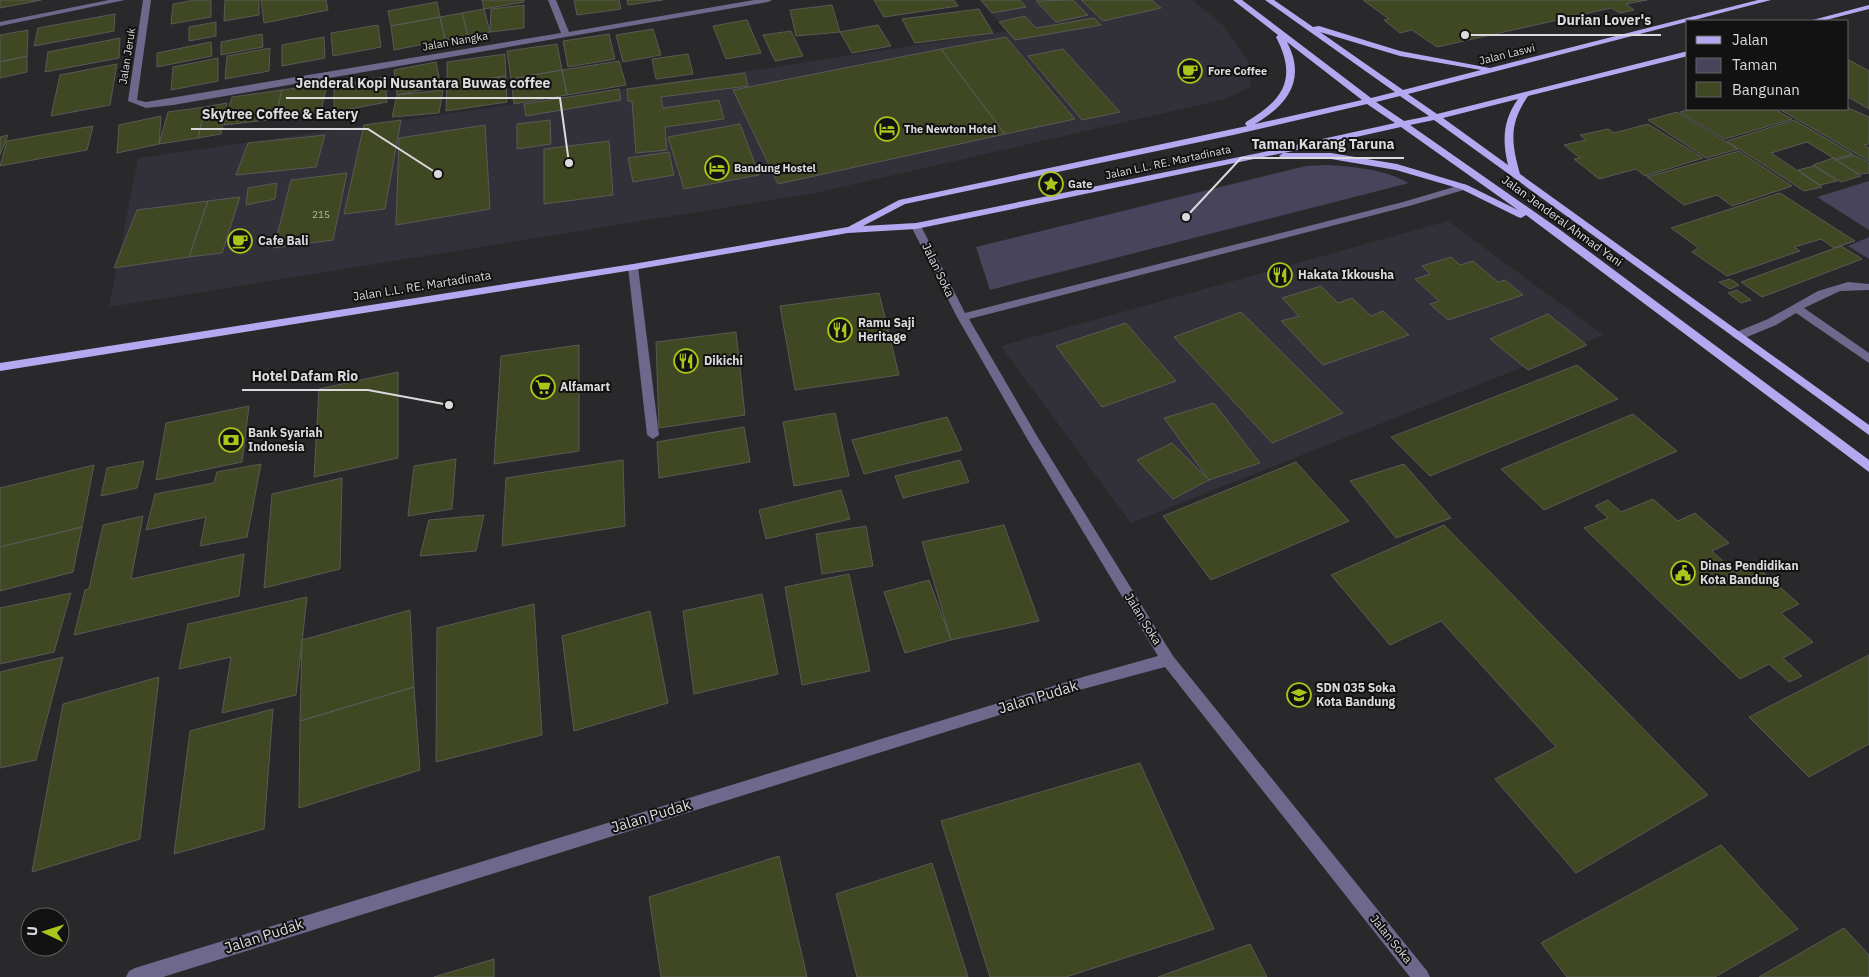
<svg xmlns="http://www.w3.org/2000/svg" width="1869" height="977" viewBox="0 0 1869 977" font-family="'IBM Plex Sans',sans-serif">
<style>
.built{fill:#32313a}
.green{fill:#47445c}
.building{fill:#3f4822;stroke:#585a56}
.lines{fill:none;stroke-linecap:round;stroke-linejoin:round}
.minor{fill:#6e698c;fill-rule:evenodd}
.major{fill:#b4a8f0;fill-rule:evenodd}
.labels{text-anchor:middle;stroke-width:4;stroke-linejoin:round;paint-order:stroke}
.number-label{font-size:10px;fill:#b4b6ae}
.far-street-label{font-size:11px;fill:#dbdbdd;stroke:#121213}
.far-poi-label{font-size:11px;font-weight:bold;fill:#dbdbdd;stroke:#121213;text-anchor:start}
.street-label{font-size:12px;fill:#dbdbdd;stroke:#121213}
.poi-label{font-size:12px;font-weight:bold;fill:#dbdbdd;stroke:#121213;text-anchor:start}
.near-street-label{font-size:15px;fill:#dbdbdd;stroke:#121213}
.leader{fill:none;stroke:#dbdbdd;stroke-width:2}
.callout-dot{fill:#dbdbdd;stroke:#121213;stroke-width:2}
.callout-label{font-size:14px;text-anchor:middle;font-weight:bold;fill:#dbdbdd;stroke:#121213;stroke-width:4;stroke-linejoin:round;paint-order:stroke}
</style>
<rect width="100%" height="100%" fill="#29292c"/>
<path class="built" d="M979 0H1192L1222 24 1252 67 1250 87 1225 99 815 193 109 307 138 158 762 69 1007 31Z
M1448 221 1603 335 1131 523 1001 346Z"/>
<path class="green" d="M1328 165C1357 167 1383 169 1409 183L990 290 976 247 1306 166Z
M1869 181V230L1817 197Z
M1869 237V259L1848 246Z"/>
<path class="building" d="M0 0H41L0 8Z
M195 0H211V17L171 24 173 4Z
M225 0H259V15L224 21Z
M261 0H326L328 10 264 23Z
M482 0H524V2L484 9Z
M574 0H619L621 9 577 15Z
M627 0H663L628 5Z
M874 0H954L958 6 884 17Z
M981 0H1020L1026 7 992 13Z
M1073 0 1088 15 1056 22 1036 1Z
M1081 0H1152L1161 8 1103 21Z
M1363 0H1647L1626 4 1634 10 1620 13 1611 8 1437 47 1412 30 1400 33 1384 20 1389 19Z
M437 2 440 17 391 26 388 11Z
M524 5V28L490 32 491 9Z
M832 5 840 32 796 36 790 10Z
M484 9 490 32 468 36 462 13Z
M979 9 993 33 915 43 902 19Z
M462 13 468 36 445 40 440 17Z
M115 14 114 31 34 46 38 28Z
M1025 16 1036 28 1094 18 1101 25 1015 40 999 22Z
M440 17 445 40 394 50 391 26Z
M747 20 761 53 726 59 713 26Z
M216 22V36L189 41V27Z
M378 25 381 47 333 56 331 33Z
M878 25 891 46 852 53 840 32Z
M653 29 661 55 623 62 616 35Z
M28 30 27 56 0 62V35Z
M791 31 803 56 775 61 763 35Z
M262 34 263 47 221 55V42Z
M609 34 615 59 568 67 563 41Z
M324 37 325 58 282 66V45Z
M1006 37 1075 119 1005 134 941 49Z
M120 38 119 58 45 72 48 52Z
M211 42 212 56 157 67V53Z
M557 44 562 70 511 79 507 51Z
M270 48 269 71 225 79 227 56Z
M941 49 1005 134 778 184 733 90Z
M1063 49 1120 112 1082 120 1028 56Z
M505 54 506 76 447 84V62Z
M688 54 693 74 656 79 652 59Z
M27 56V72L0 78V62Z
M218 58V81L171 90 173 67Z
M1849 60 1869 71V109L1848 97V61Z
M619 61 626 85 567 95 562 70Z
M436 62 441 86 397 95 394 70Z
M117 64 110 105 51 116 60 75Z
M562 70 567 95 514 104 511 79Z
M745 73 748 86 661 97 663 108 719 100 724 119 665 127 667 150 636 153 632 101H628L627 89Z
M506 76 507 102 446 111 447 84Z
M385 77 387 102 334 112V86Z
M327 84 321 112 275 119 282 90Z
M619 89 621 100 526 116 524 104Z
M282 90 275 119 224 125 232 97Z
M443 90 439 113 392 117 397 95Z
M227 103 221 134 198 138 205 107Z
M205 107 198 138 159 144 168 112Z
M1848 108 1869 117V144L1864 145 1869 148V161L1779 109Z
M1691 109H1774L1792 119 1725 139 1680 112Z
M1677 112 1738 149 1706 158 1648 120Z
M161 116 159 144 117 153 119 125Z
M401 120 385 209 344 214 364 125Z
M550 120 551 144 517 149V124Z
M1794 120 1853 154 1835 159 1807 142 1771 153 1822 187 1804 191 1727 141Z
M740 124 759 175 684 189 668 137Z
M1648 124 1703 158 1645 176 1636 169 1599 179 1574 159 1580 158 1564 145 1586 140 1580 135 1608 129 1614 133Z
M485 125 490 209 396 225 399 138Z
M93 126 87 150 0 166 7 141Z
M8 135 0 155V137Z
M325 135 316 167 236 175 248 143Z
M609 141 613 195 544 204V149Z
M1739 151 1792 186 1732 206 1717 195 1684 205 1647 177Z
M669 152 674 175 633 182 628 158Z
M1854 155 1869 163V173L1859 174 1836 160Z
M1833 158 1861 176 1841 182 1813 165Z
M1814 166 1837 181 1820 185 1798 170Z
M347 173 333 240 274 248 291 180Z
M277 183 275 199 246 205 248 188Z
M1780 193 1855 241 1834 248 1821 239 1794 247 1800 251 1727 276 1692 252 1699 248 1671 228Z
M240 197 222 253 189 257 208 201Z
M208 201 189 257 114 268 137 210Z
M1841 246 1862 259 1762 297 1741 282Z
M1451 257 1460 265 1473 261 1498 282 1505 280 1523 295 1448 320 1430 304 1439 301 1415 279 1430 274 1422 266Z
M1730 279 1739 285 1730 289 1719 282Z
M1321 286 1338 303 1352 298 1371 316 1383 311 1409 335 1323 365 1281 321 1299 316 1282 298Z
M1737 290 1751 300 1741 303 1728 293Z
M879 293 899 375 795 390 780 306Z
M1241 312 1343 413 1272 443 1174 337Z
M1548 314 1587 345 1528 370 1490 339Z
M1126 323 1176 381 1102 407 1056 346Z
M736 332 745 415 659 428 656 342Z
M579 345V451L494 464 501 356Z
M1577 365 1618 399 1430 476 1391 437Z
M398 372V458L314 477 319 389Z
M1214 403 1260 463 1209 480 1164 418Z
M249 406 242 462 156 480 166 423Z
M835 413 849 476 794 486 783 422Z
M1633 414 1677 451 1544 510 1501 469Z
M947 417 962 450 864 474 852 440Z
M744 427 750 462 659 478 657 442Z
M1172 443 1209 480 1173 499 1137 460Z
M456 459 452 509 408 516 414 466Z
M623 460 625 526 502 546 506 478Z
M960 460 969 482 903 498 895 476Z
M144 461 137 488 101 496 107 468Z
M1296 462 1349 521 1211 580 1163 516Z
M261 464 247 537 200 546 206 517 146 530 155 494 214 483 217 472Z
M1404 464 1451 518 1396 538 1350 481Z
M94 465 82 527 0 547V488Z
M342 478 340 569 264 588 272 494Z
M841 490 850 519 766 539 759 510Z
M1653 499 1678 521 1695 513 1729 543 1712 551 1736 573 1755 565 1799 604 1781 613 1813 642 1783 658 1802 676 1789 682 1769 664 1740 679 1584 528 1608 518 1595 506 1608 500 1621 512Z
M484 515 476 551 420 556 429 520Z
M143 516 131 579 244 554 239 596 74 635 85 590 89 589 103 525Z
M1004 525 1039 621 951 640 922 542Z
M1444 525 1708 795 1576 873 1495 779 1556 747 1441 621 1390 645 1331 575Z
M866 526 873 566 822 574 816 534Z
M82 527 73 572 0 591V547Z
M849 574 870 671 802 685 785 587Z
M929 580 951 640 905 653 884 592Z
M71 593 54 652 0 664V608Z
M762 594 778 674 694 694 683 611Z
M307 597 296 695 222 713 231 657 179 669 188 624Z
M534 604 542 735 436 762 437 628Z
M410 610 414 687 300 721 302 640Z
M650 611 668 703 574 731 562 636Z
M1869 655V744L1809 777 1749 717Z
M63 657 36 760 0 768V672Z
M159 677 140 839 32 872 63 704Z
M414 687 420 770 299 808 300 721Z
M273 709 264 829 174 854 190 731Z
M1140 763 1214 929 1066 977H990L941 821Z
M1721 845 1798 929 1715 977H1567L1541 943Z
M779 856 807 977H661L649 897Z
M932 863 968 977H857L836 894Z
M1844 928 1869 955V977H1759Z
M1250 944 1267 977H1158Z
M494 959V977H434Z"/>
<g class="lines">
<path class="minor" d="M109 0H125L0 26V22Z
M143 0H151L137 100 146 102 561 33 548 0H556L569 32 754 0H772L768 2 173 105 146 108 128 101Z
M1464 184 1467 185V189L1409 206 969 319 1037 436 1173 656 1427 971 1430 977H1410L1165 667 1083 689 163 977H126L129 971 135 968 1083 677 1158 656 1029 442 957 317 911 226 916 223 921 226 965 313 1403 202Z
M633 264 638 267 659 435 653 439 647 435 628 267Z
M1848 282 1869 284V290L1840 291 1804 308 1869 353V363L1796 313 1776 325 1742 339 1738 340 1732 336 1734 333 1768 319 1818 291Z"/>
<path class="major" d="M1233 0H1242L1371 98 1395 92 1265 0H1274L1313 27 1319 26 1400 51 1490 68 1758 0H1771L1408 94 1437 114 1688 51V56L1528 96C1509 124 1511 142 1520 174L1869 425V435L1434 120 1410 125 1559 229 1869 460V472L1526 215 1521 218 1518 217 1461 189 1396 170 1331 159H1284L1279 156 1283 153 916 229 848 233 633 270 0 371V363L633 264 848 227 899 200 1247 126 1245 124 1246 122C1283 100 1298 79 1276 37L1278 35ZM1320 32 1400 56 1481 70 1403 90ZM1287 42 1362 100 1255 124C1287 105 1307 80 1287 42ZM1400 96 1429 116 1404 121 1376 102ZM1518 99C1503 120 1502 140 1508 165L1443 118ZM1367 104 1395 123 1259 153 916 223 863 226 905 204 1233 135ZM1401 127 1518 210 1467 185 1397 164 1331 153H1284Z
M1869 5V9L1822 21H1809Z"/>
</g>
<defs>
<g id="cafe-ring" transform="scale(1.25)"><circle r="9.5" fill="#121213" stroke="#a9c71a" stroke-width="1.5"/><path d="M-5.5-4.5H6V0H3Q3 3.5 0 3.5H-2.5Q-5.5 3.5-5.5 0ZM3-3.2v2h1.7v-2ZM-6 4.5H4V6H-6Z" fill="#a9c71a"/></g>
<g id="hotel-ring" transform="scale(1.25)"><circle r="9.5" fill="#121213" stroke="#a9c71a" stroke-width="1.5"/><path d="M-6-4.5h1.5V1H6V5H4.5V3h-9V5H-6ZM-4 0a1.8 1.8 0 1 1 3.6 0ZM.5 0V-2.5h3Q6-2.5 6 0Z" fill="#a9c71a"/></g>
<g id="sight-ring" transform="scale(1.25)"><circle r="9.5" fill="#121213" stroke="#a9c71a" stroke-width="1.5"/><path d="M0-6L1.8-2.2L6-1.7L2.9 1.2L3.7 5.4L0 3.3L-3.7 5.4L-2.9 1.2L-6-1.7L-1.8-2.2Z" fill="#a9c71a"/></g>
<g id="restaurant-ring" transform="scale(1.25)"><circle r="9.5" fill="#121213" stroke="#a9c71a" stroke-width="1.5"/><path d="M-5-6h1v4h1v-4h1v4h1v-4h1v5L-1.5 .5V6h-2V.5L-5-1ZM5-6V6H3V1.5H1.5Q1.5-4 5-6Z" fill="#a9c71a"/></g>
<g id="supermarket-ring" transform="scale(1.25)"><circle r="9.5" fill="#121213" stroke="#a9c71a" stroke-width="1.5"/><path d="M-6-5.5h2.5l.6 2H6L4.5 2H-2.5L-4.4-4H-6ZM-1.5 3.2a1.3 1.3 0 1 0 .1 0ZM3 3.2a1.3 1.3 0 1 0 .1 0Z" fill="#a9c71a"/></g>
<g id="bank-ring" transform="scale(1.25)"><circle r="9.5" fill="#121213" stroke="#a9c71a" stroke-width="1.5"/><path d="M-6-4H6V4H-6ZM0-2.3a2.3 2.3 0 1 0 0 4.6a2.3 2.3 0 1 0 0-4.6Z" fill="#a9c71a"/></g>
<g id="civic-ring" transform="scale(1.25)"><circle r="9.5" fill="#121213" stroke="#a9c71a" stroke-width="1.5"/><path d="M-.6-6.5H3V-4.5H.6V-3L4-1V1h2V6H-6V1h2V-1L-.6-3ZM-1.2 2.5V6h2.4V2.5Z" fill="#a9c71a"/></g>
<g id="school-ring" transform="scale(1.25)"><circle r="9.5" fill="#121213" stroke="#a9c71a" stroke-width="1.5"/><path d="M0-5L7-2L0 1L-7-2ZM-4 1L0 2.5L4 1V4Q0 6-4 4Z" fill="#a9c71a"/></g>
</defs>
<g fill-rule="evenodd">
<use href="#cafe-ring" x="1190" y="71"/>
<use href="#hotel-ring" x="887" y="129"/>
<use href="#hotel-ring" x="717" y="168"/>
<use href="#sight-ring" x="1051" y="184"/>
<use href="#cafe-ring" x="240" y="241"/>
<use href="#restaurant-ring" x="1280" y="275"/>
<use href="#restaurant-ring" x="840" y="330"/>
<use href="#restaurant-ring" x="686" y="361"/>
<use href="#supermarket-ring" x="543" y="387"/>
<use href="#bank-ring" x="231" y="440"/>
<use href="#civic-ring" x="1683" y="573"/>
<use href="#school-ring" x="1299" y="695"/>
</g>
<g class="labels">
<g class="number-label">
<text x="321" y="218">215</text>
</g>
<g class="far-street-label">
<text transform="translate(455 41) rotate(-10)" y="4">Jalan Nangka</text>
<text transform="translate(1507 54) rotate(-14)" y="4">Jalan Laswi</text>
<text transform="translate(127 56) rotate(-81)" y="4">Jalan Jeruk</text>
<text transform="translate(1168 162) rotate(-12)" y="4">Jalan L.L. RE. Martadinata</text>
</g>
<g class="far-poi-label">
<text x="1208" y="75">Fore Coffee</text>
<text x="904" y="133">The Newton Hotel</text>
<text x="734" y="172">Bandung Hostel</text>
<text x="1068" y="188">Gate</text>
</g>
<g class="street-label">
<text transform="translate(1562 221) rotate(36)" y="4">Jalan Jenderal Ahmad Yani</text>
<text transform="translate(938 270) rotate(64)" y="4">Jalan Soka</text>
<text transform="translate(422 286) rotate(-9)" y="4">Jalan L.L. RE. Martadinata</text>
<text transform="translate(1143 619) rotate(58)" y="4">Jalan Soka</text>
<text transform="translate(1391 939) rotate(51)" y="4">Jalan Soka</text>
</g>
<g class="poi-label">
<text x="258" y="245">Cafe Bali</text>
<text x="1298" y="279">Hakata Ikkousha</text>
<text x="858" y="327">Ramu Saji<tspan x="858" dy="14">Heritage</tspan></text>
<text x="704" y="365">Dikichi</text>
<text x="560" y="391">Alfamart</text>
<text x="248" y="437">Bank Syariah<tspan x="248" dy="14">Indonesia</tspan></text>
<text x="1700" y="570">Dinas Pendidikan<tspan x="1700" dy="14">Kota Bandung</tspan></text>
<text x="1316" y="692">SDN 035 Soka<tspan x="1316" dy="14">Kota Bandung</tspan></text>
</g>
<g class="near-street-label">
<text transform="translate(1038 697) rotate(-17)" y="5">Jalan Pudak</text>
<text transform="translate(651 816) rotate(-17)" y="5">Jalan Pudak</text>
<text transform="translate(264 936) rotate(-18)" y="5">Jalan Pudak</text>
</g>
</g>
<path class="leader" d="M1465 35L1546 35H1661M569 163L560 98H286M438 174L368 129H191M1186 217L1241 158H1404M449 405L368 390H242"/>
<g class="callout-dot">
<circle cx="1465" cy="35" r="5"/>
<circle cx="569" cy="163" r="5"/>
<circle cx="438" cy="174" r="5"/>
<circle cx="1186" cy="217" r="5"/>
<circle cx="449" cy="405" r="5"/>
</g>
<g class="callout-label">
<text x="1604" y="25">Durian Lover's</text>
<text x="423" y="88">Jenderal Kopi Nusantara Buwas coffee</text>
<text x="280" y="119">Skytree Coffee &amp; Eatery</text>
<text x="1323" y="149">Taman Karang Taruna</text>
<text x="305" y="381">Hotel Dafam Rio</text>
</g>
<rect x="1686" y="20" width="162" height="90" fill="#121213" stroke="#626264"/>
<rect x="1696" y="36" width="25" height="8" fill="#b4a8f0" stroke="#626264"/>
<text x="1732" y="45" font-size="15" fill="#dbdbdd">Jalan</text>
<rect x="1696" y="58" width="25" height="15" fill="#47445c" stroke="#626264"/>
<text x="1732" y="70" font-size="15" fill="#dbdbdd">Taman</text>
<rect x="1696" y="82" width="25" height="15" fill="#3f4822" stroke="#626264"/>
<text x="1732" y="95" font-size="15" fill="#dbdbdd">Bangunan</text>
<g transform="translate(45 932) rotate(274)"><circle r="24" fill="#121213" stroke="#626264"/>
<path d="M0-4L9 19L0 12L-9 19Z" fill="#a9c71a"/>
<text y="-8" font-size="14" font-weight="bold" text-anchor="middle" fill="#dbdbdd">U</text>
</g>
</svg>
